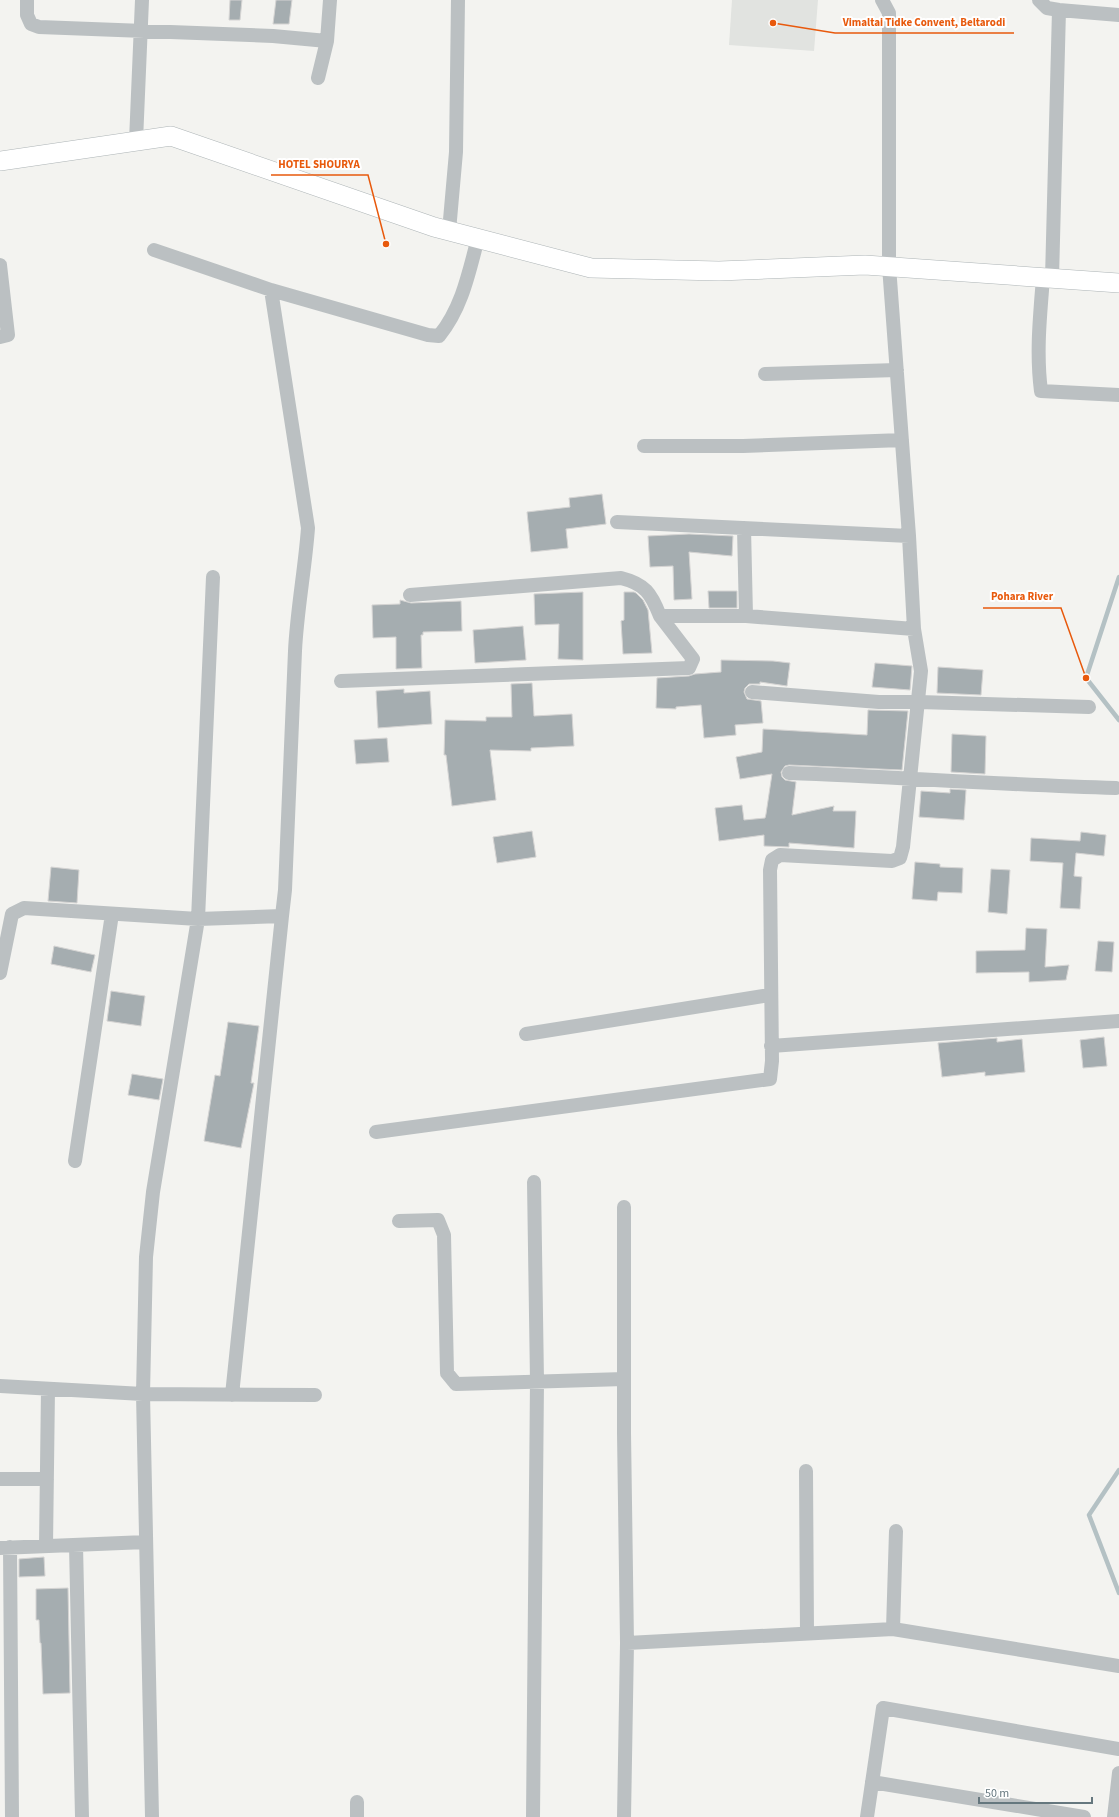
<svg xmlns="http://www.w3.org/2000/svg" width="1119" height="1817" viewBox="0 0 1119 1817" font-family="'Source Sans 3',sans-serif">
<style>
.built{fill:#e1e3e0}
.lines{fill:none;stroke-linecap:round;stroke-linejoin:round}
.stream{stroke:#b4c1c4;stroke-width:4.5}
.building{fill:#a5adb0;stroke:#d5d4d3}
.secondary-casing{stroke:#adb4b6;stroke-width:20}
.street{stroke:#bbc0c2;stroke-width:14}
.secondary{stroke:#fff;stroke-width:19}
.leader{fill:none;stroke:#e8590c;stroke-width:1.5}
.callout-dot{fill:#e8590c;stroke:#fff;stroke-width:1.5}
.callout-label{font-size:11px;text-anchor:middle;font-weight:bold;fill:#e8590c;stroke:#fff;stroke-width:4;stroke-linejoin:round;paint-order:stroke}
</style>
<rect width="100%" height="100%" fill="#f3f3f0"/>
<path class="built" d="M732 0H818L814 51 729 45Z"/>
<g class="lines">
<path class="stream" d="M1119 577 1086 678 1119 720
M1119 1470 1089 1515 1119 1593"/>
</g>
<path class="building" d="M230 0H242L240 20H229Z
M276 0H292L289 24H273Z
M602 494 606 524 566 529 568 548 531 552 527 512 570 507 569 498Z
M689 534 733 536 732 556 689 552 692 599 674 600 673 566 650 567 648 536Z
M708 591H737V608H709Z
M583 592V660L558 659 559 624 535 625 534 594Z
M624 592H634L636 593 643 600 648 610 652 653 623 654 621 621 624 620Z
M400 600 411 603 461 601 462 631 423 632V635H421L422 668 396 669V637L373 638 372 605 400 604Z
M523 626 526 660 475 663 473 630Z
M721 660 773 661 790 663 787 686 760 682V684H749L745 688 744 692 747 699 761 701 763 723 735 725 736 735 704 738 701 705 676 707V709L656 708 657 678 689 676 695 674 721 672Z
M875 663 912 666 910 690 872 687Z
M938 667 983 670 981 695 937 693Z
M532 683 534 716 572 714 574 746 531 748V751L490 750 496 800 452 806 446 755H444L445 720 486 721V717H512L511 684Z
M404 689V693L430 691 432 724 378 728 376 691Z
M868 710 908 711 902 770 789 765 785 766 781 772 782 777 785 780 796 782 792 815 834 806 833 811H856L854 848 789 843V847L764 846V835L719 841 715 808 742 805 744 820 765 818 766 814 772 774 740 779 736 757 762 752 763 729 867 735Z
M952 734 986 736 985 774 951 772Z
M387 738 389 762 356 764 354 740Z
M950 789 966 790 964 820 919 817 921 791 950 793Z
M532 831 536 857 497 863 493 837Z
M1081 832 1106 835 1104 856 1076 853 1074 876 1082 877 1080 909 1060 908 1063 863 1030 861 1031 838 1080 841Z
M915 862 940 864V867L963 868 962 893 938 892 937 901 912 899Z
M51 867 79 870 77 903 48 901Z
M991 869 1010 870 1007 914 988 912Z
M1026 928 1047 929 1045 967 1069 965 1066 980 1029 982V972L976 973V951L1025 950Z
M1098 941 1114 942 1112 972 1095 971Z
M54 946 95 955 91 972 51 964Z
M111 991 145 996 141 1026 107 1021Z
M228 1022 259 1026 251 1083H254L241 1148 204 1141 215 1075 220 1076Z
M1104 1037 1107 1066 1083 1068 1080 1040Z
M997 1038V1042L1022 1039 1025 1072 985 1076V1072L942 1077 938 1043Z
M132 1074 163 1079 159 1100 128 1095Z
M44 1557 45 1576 19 1577V1559Z
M68 1588 70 1693 43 1694 41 1643H40L39 1620H36V1589Z"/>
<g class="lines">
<g class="secondary-casing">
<path id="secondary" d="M0 161 171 136 434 227 591 268 719 271 865 265 1119 283"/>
</g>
<path class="street" d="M27 0V15L31 24 39 27 273 36 327 41 318 78
M1039 0 1047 8 1059 10 1119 15
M327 41 330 0
M136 141 142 0
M449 231 456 152 458 0
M154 250 271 290
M0 265 8 335 0 337
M1043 278C1040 316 1036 353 1041 391L1119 395
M1052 278 1059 10
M765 374 897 370
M644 446H743L902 440
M617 522 909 536
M744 528 746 616
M410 595 621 578C645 584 651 593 660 616H746L914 629
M341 681 689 668 693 659 660 616
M752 692 879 702H919L1089 707
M789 773C898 777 1007 785 1116 788
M0 973 12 914 24 908 198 919 213 577
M526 1034 770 995
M771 1046 1119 1021
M376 1132 770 1079 772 1061 770 870 772 860 780 855 892 861 900 858 903 847 921 671 914 629 909 536 889 266V13L882 0
M75 1161 112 914
M624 1207V1433L627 1643 624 1817
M399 1221 438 1220 444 1235 447 1373 456 1384 624 1379
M0 1386 143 1394 146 1257 153 1192 198 919 282 916 285 890C288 811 291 731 295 651 297 610 305 569 308 528L271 290 428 335 439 336C462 308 469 272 478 238
M232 1395 282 916
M806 1471 807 1633
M0 1479H47
M76 1545 82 1817
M46 1546 48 1389
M10 1547 12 1817
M0 1548 146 1542
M893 1629 896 1531
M627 1643 893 1629 1119 1666
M872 1782 1084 1817
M152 1817 143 1394 315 1395
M357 1817V1802
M533 1817 537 1381 534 1182
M867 1817 883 1708 1119 1749
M1114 1817 1119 1773"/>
<use href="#secondary" class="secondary"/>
</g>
<path class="leader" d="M773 23L835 33H1014M386 244L368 175H271M1086 678L1061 608H983"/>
<g class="callout-dot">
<circle cx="773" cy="23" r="4"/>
<circle cx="386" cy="244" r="4"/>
<circle cx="1086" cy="678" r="4"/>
</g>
<g class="callout-label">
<text x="924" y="26">Vimaltai Tidke Convent, Beltarodi</text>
<text x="319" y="168">HOTEL SHOURYA</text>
<text x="1022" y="600">Pohara River</text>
</g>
<path d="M979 1797v6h113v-6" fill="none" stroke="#65777e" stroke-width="2"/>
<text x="985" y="1797" font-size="12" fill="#65777e" stroke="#ffffff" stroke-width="3" paint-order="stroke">50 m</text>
</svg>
